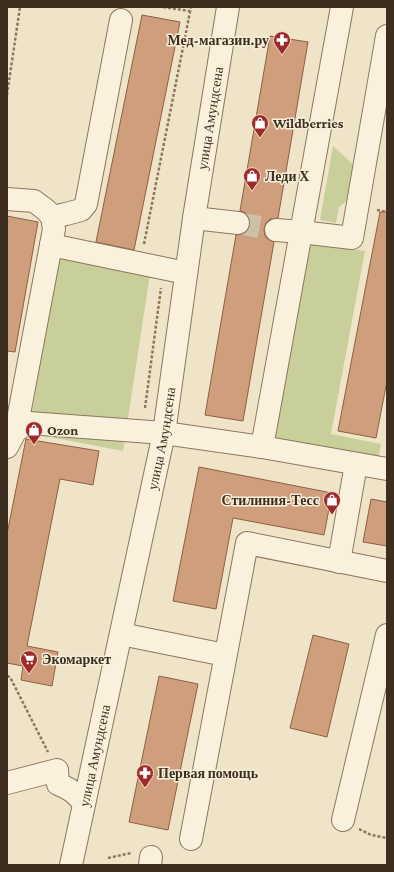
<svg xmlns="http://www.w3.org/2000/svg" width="394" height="872" viewBox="0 0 394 872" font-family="'Crimson Pro',serif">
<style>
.green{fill:#c9cf9b}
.building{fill:#cf9f7d;stroke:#8d5f41}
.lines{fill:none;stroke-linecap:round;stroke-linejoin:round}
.minor-tunnel{stroke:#ccc0a6;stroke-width:22;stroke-dasharray:22 11;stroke-linecap:butt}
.minor-casing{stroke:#8d765c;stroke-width:24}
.path{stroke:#8d765c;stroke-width:2.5;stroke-dasharray:3 2;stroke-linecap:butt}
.minor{stroke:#faf1dc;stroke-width:22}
.labels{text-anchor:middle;stroke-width:3;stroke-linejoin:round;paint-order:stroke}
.poi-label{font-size:14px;font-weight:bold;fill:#3d2e20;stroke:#f7eed8;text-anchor:start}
.street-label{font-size:14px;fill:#3d2e20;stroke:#f7eed8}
</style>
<rect width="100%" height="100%" fill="#f0e4c8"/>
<path class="green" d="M333 146 355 166 349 199 339 207 336 223 320 220Z
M306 242 365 251 331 434 381 444 378 460 272 439Z
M57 252 150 274 123 451 29 433Z"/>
<path class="building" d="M142 15 180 22 134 250 96 242Z
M270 36 308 42 278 218 270 219 266 223 264 229 265 236 269 240 274 242 243 421 205 415 236 235 243 234 248 230 250 225 249 218 246 213 240 211Z
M380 212H387V381L376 438 338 431Z
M7 216 38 222 15 352 7 351Z
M26 439 99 451 93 485 60 479 27 646 58 652 52 686 21 680 23 666 7 663V534Z
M199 467 332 493 324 535 233 518 216 609 173 601Z
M371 499 387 502V546L363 542Z
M313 635 349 644 327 737 290 728Z
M159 676 198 684 168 830 129 822Z"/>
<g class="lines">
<path class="minor-tunnel" d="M238 223 276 230"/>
<g class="minor-casing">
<g id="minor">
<path d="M7 199 34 201 46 210 52 217 54 229 16 430"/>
<path d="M52 217 66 214 81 210 86 204 121 20"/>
<path d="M194 218 238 223"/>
<path d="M276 230 301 232 352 238 387 36"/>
<path d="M51 245 186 273"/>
<path d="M7 447 16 430 29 423 164 433 262 447 387 469"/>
<path d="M262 447 342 7"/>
<path d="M339 562 356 464"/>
<path d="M121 634 225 655"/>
<path d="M7 783 57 770 58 784C71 789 75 793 84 803"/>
<path d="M343 820 387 635"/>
<path d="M191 839 247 543 387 571"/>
<path id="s1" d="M71 865 164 433 194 218 228 7"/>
<path d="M150 865 151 857"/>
</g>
</g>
<path class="path" d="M163 7 190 11
M7 95 20 7
M377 210 387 212
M144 244 191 7
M145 408 161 288
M7 676 10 677 48 752
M359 829 371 835 387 838
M108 858 131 853"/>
<use href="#minor" class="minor"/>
</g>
<defs>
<g id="pharmacy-pin" transform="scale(0.9)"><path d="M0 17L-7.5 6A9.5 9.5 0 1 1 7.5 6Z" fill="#9e2a2b" stroke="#f7eed8"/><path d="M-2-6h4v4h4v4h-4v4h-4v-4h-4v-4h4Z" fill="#fff"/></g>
<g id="shop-pin" transform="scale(0.9)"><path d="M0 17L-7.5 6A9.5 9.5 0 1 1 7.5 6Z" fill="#9e2a2b" stroke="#f7eed8"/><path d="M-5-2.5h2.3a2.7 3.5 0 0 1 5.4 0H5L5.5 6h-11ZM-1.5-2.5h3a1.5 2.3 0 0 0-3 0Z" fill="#fff"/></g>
<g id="supermarket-pin" transform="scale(0.9)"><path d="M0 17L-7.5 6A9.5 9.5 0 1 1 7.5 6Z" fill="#9e2a2b" stroke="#f7eed8"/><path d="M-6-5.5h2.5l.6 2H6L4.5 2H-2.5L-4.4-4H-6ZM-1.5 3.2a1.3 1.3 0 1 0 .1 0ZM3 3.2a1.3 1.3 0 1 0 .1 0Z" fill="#fff"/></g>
</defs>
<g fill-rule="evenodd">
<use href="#pharmacy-pin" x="282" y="40"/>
<use href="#shop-pin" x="260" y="123"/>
<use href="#shop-pin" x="252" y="176"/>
<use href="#shop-pin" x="34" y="430"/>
<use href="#shop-pin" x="332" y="500"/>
<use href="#supermarket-pin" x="29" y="659"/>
<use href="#pharmacy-pin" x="145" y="773"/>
</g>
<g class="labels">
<g class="poi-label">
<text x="269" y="45" text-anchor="end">Мед-магазин.ру</text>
<text x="273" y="128">Wildberries</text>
<text x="265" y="181">Леди Х</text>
<text x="47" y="435">Ozon</text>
<text x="319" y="505" text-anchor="end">Стилиния-Тесс</text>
<text x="42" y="664">Экомаркет</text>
<text x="158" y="778">Первая помощь</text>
</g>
<g class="street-label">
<text dy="5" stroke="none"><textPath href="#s1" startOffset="760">улица Амундсена</textPath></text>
<text dy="5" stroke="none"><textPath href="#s1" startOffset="436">улица Амундсена</textPath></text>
<text dy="5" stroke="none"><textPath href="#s1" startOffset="112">улица Амундсена</textPath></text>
</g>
</g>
<rect width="394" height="872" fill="none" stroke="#3d2e20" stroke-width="16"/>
</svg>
